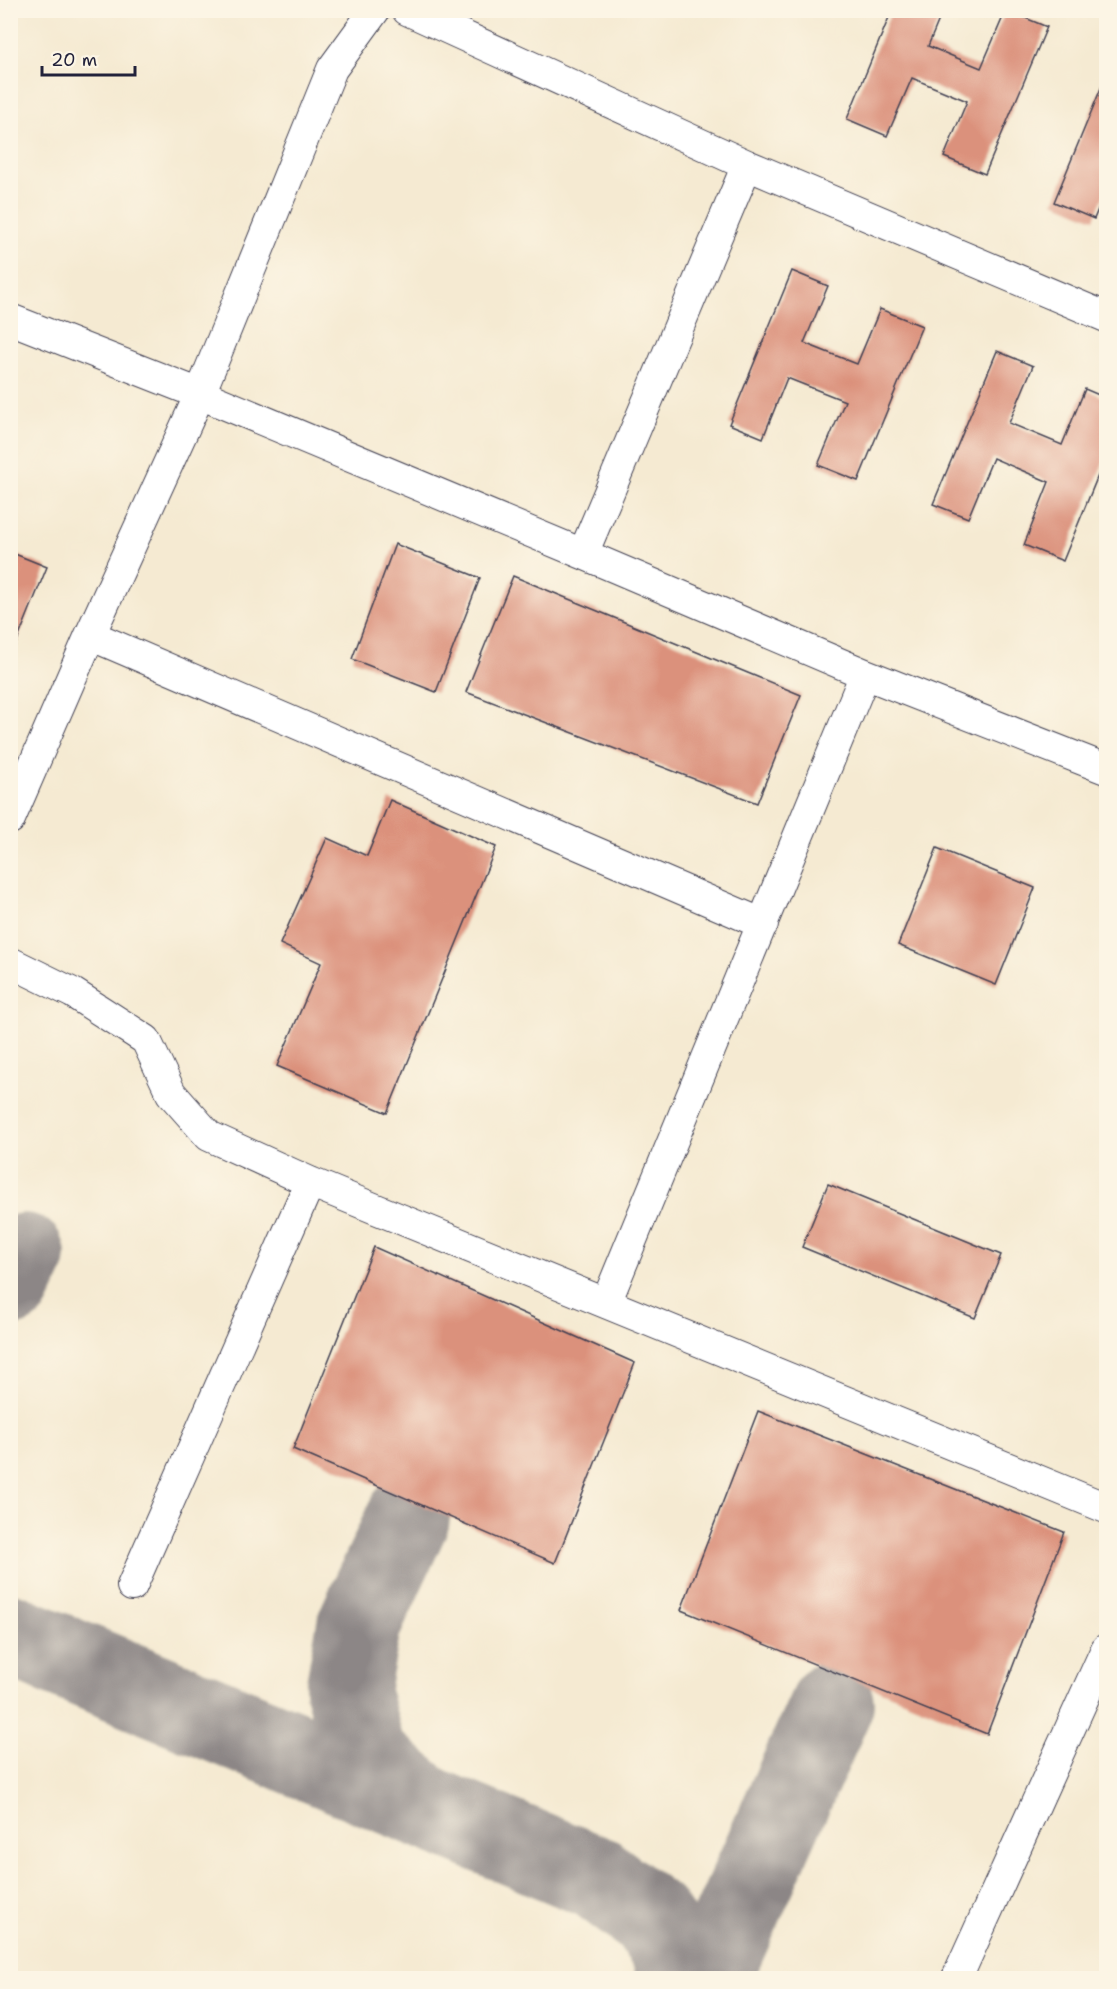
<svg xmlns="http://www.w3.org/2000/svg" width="1117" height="1989" viewBox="0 0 1117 1989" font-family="'Shantell Sans',sans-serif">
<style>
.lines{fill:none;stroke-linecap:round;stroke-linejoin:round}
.taxiway{stroke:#8c8686;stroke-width:84}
.building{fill:#db917c}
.minor-casing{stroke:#424052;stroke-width:32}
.minor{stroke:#fff;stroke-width:30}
</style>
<rect width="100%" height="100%" fill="#fcf5e5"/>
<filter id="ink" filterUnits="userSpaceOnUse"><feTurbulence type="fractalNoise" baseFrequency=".0167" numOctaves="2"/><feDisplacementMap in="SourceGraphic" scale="12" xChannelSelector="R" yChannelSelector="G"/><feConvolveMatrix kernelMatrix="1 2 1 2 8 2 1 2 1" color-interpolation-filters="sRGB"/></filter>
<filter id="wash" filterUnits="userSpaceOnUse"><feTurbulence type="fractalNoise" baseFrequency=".008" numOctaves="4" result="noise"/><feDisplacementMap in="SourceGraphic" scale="24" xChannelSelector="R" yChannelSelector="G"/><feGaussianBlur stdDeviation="1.35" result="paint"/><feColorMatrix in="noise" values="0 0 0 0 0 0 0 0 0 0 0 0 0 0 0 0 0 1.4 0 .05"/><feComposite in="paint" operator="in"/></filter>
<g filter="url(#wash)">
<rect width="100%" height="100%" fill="#f5ead2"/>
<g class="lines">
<path class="taxiway" d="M10 1285 24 1255
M408 1518 359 1625 347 1690 365 1756 421 1804
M10 1635 597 1878 650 1918 672 1950 679 1978
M709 1978 832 1703"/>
</g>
<g id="blocks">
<path class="building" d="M892 10H943L928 46 981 68 1006 10 1047 27 985 174 944 157 967 101 912 78 887 136 847 119Z
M1106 76V190L1094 219 1054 202Z
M792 271 828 286 804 343 857 364 880 309 922 326 858 481 818 465 845 401 787 378 763 438 729 424Z
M997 351 1033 366 1009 423 1062 445 1085 389 1106 398V456L1063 561 1024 545 1049 482 993 458 968 518 933 504Z
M395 544 480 578 436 692 352 659Z
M10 552 47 567 11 656H10Z
M513 576 801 695 757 803 466 692Z
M390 800 496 847 387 1113 277 1066 321 963 280 944 327 838 367 856Z
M937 848 1035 888 996 985 898 945Z
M828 1184 1001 1255 975 1318 802 1247Z
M374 1247 635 1363 555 1563 293 1449Z
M758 1411 1064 1532 987 1734 681 1610Z"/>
</g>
</g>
<g filter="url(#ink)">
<use href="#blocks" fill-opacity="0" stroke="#424052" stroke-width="1.5"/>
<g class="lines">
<g class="minor-casing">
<path id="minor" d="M407 10 747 165 1106 317
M10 319 200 394 583 554 865 674 1106 769
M583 554 747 165
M90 635 763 924
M10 819 90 635 200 394 332 69 375 10
M10 962 73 993 146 1040 171 1093 209 1136 310 1182 1106 1508
M606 1303 865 674
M132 1586 310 1182
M957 1978 1106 1649"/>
</g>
<use href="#minor" class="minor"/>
</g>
</g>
<rect width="1117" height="1989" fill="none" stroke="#fcf5e5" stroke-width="36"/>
<path d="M42 66v9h93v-9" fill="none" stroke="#22223b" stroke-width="3"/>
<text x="51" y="66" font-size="18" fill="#22223b" stroke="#fcf5e5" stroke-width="4.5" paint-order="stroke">20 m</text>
</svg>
